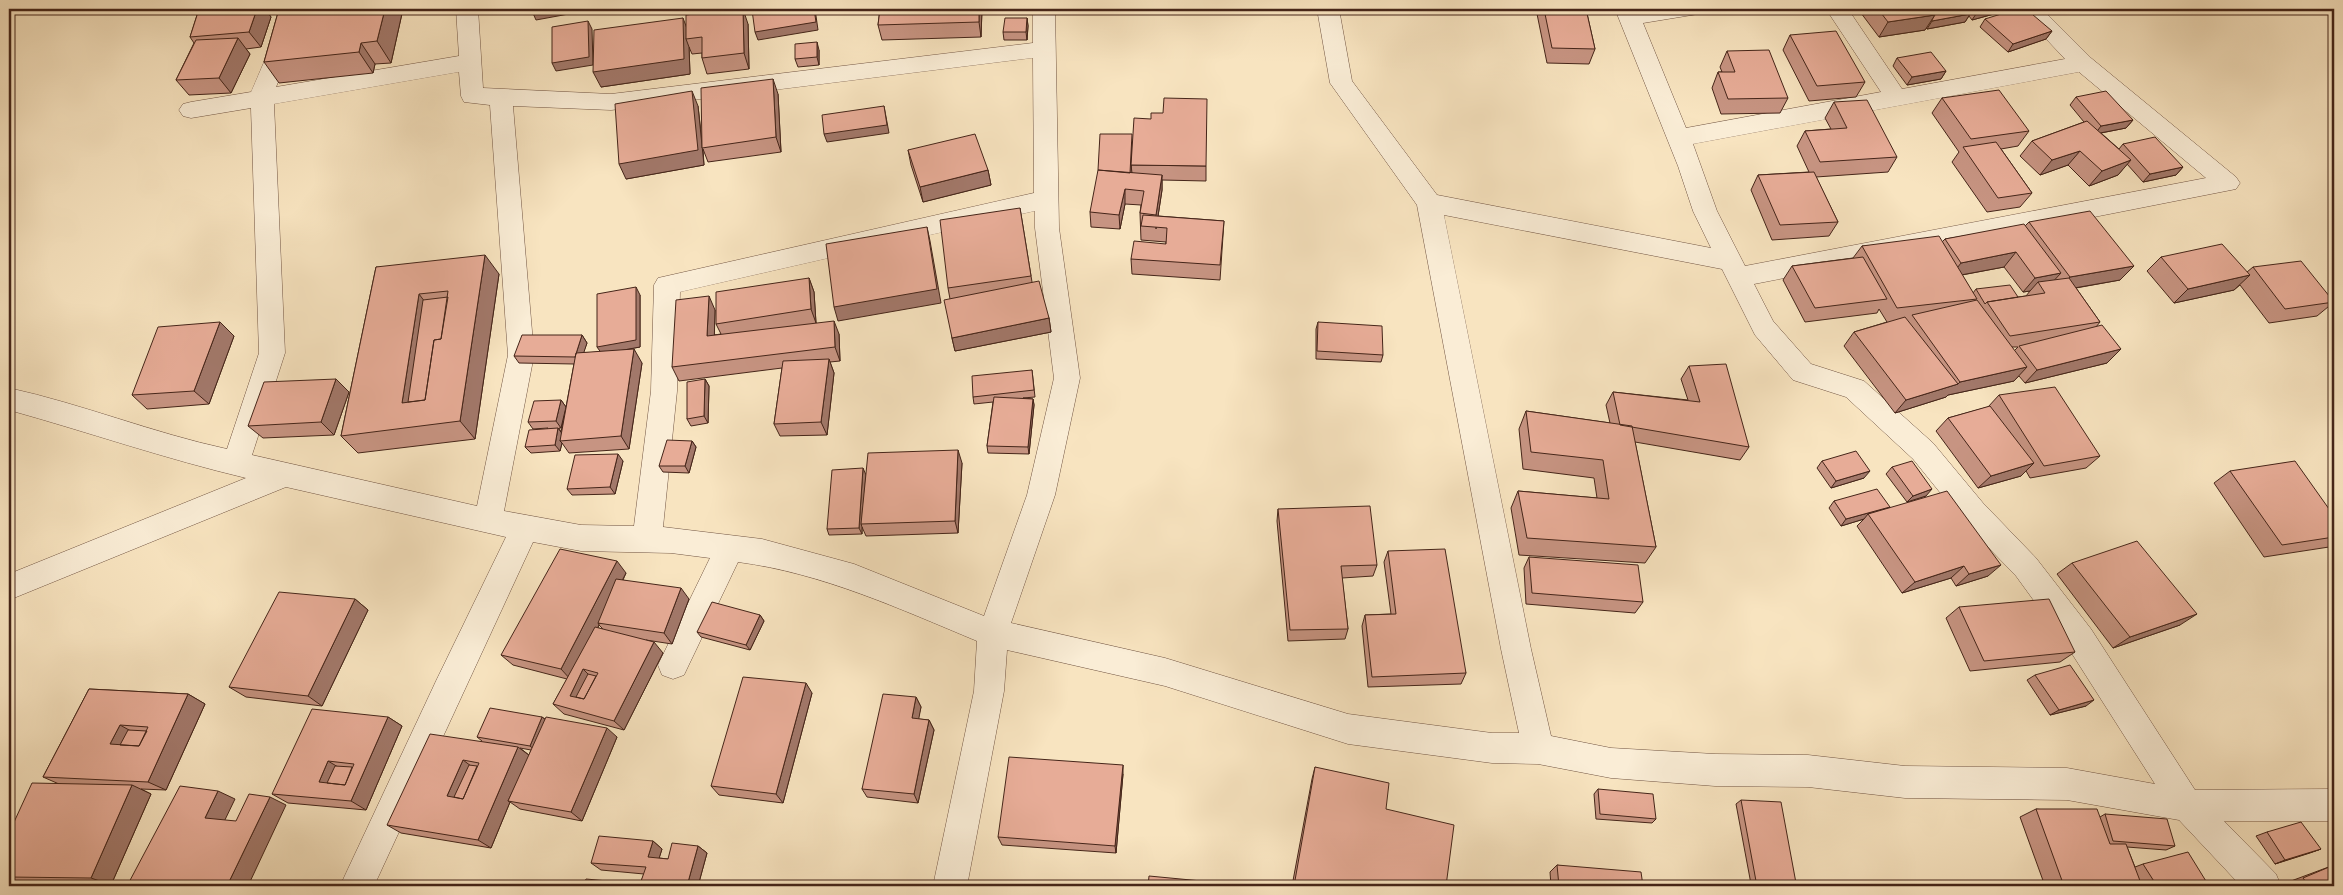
<svg xmlns="http://www.w3.org/2000/svg" width="2343" height="895" viewBox="0 0 2343 895" font-family="'Gentium Book Plus',serif">
<style>
.lines{fill:none;stroke-linecap:round;stroke-linejoin:round}
.street-casing{stroke:#725543;stroke-width:1}
.street{fill:#faedd6;fill-rule:evenodd}
.wall{fill:#c79482;stroke:#452519;fill-rule:evenodd}
.shaded-wall{fill:#a2786a;stroke:#452519}
.building{fill:#e7ac97;stroke:#452519;fill-rule:evenodd}
</style>
<rect width="100%" height="100%" fill="#f8e4c0"/>
<filter id="stains"><feTurbulence type="fractalNoise" baseFrequency=".004" numOctaves="4"/><feColorMatrix values="0 0 0 0 .2 0 0 0 0 .09 0 0 0 0 .02 0 0 0 .5 -.17"/></filter>
<radialGradient id="worn" r=".72"><stop offset=".6" stop-color="#630" stop-opacity="0"/><stop offset="1" stop-color="#630" stop-opacity=".3"/></radialGradient>
<g class="lines">
<g class="street-casing">
<path id="street" d="M287 9H309L276 87 459 56 456 9H478L483 88 611 94 1033 43V9H1055L1059 228 1080 378 1055 495 1011 623 1165 658 1348 714 1492 733H1519L1501 649 1417 205 1330 83 1317 9H1339L1352 81 1437 195 1711 248 1693 211 1678 166 1615 9H1701L1698 14 1643 23 1686 128 1881 92 1826 9H1848L1902 89 2065 59 2018 9H2042L2091 58 2236 177 2240 183 2236 189 1754 284 1773 321 1811 364 1864 381 1933 443 1983 503 2036 558 2091 629 2195 790 2334 789V821H2224L2276 874 2281 886H2241L2179 820 2067 800 1905 798 1808 787 1715 786 1611 778 1538 764 1492 763 1348 744 1165 686 1007 650 1004 691 967 886H933L974 691 977 641C900 609 822 573 738 562L684 675 673 679 662 675 658 665 710 558 671 553 581 551 533 542 374 886H340L436 681 506 537 286 487 9 600V574L246 478C166 459 88 432 9 410V388C82 404 153 433 227 449L259 353 251 108 191 118 183 116 179 110 183 104 191 102 251 92ZM1033 58 1034 193 658 278 654 285 651 391 634 526 581 525 504 511 534 355 513 106 611 110ZM459 72 461 96 464 102 490 105 508 355 477 506 252 455 285 353 274 104ZM2079 72 2206 178 1745 266 1717 211 1693 144ZM1035 211V228L1054 378 1027 495 984 616 854 564 762 539 663 527 677 391 680 292ZM1444 215 1722 269 1755 335 1793 380 1846 397 1913 459 1963 521 2016 576 2069 649 2155 784 2067 768 1905 766 1808 755 1715 754 1611 748 1551 736 1531 649Z"/>
</g>
<use href="#street" class="street"/>
</g>
<path class="wall" d="M199 9H265L271 17 261 47 246 49 250 54 231 93 189 95 176 80 194 43 190 37Z
M279 9H403L391 63 375 64 373 73 279 83 264 62Z
M880 9H982L981 37 882 40 878 25Z
M1536 9H1586L1595 49 1589 64 1547 63Z
M1858 9H2012L1972 20 1969 16 1965 22 1927 29V28L1925 30 1879 37Z
M1027 18 1028 26 1027 40H1004L1003 32Z
M1985 19 2052 31 2046 39 2008 52 1980 27Z
M748 24 749 69 707 74 702 58V53L692 54 689 47 690 74 601 87 686 27Z
M1790 35 1865 82 1856 97 1809 101 1783 50Z
M819 50V65L798 67 795 59Z
M1727 51 1788 98 1780 113 1721 114 1712 88 1718 72H1722L1720 67Z
M1897 58 1946 71 1941 79 1907 85 1893 66Z
M778 94 781 152 708 162 703 149 704 165 626 179 698 106 702 141Z
M2076 97 2133 120 2126 128 2101 133 2119 149 2123 144 2183 167 2176 175 2143 182 2127 164 2118 175 2089 186 2068 165 2040 175 2020 156 2032 141 2084 122 2070 105Z
M1942 98 2029 131 2018 146 2001 149 2032 193 2020 207 1987 212 1952 162 1959 152 1932 113Z
M1834 102 1897 157 1888 172 1816 177 1838 222 1829 236 1772 240 1751 190 1758 175 1809 172 1797 146 1805 131 1831 129 1825 118Z
M1132 142 1131 173H1132L1131 165 1206 166V181L1162 180V190L1158 216 1224 221 1220 280 1132 274 1131 259 1166 244V242L1141 240 1140 213 1141 205 1125 204 1120 229 1091 227 1090 212Z
M908 150 988 170 991 185 923 202 911 165Z
M1020 208 1032 282 1049 318 1051 332 955 351 952 338 950 299 948 288Z
M2029 222 2120 280 2076 288 2100 322 2096 327 2121 349 2107 363 2025 383 2019 376 2014 381 1948 395 1946 397 1895 413 1844 346 1854 332 1887 322 1879 309 1877 313 1805 322 1783 280 1792 266 1853 258 1862 246 1942 242 1945 239 2025 226ZM2004 267 2023 292 2030 291 2026 296 2018 297 1976 289 1973 293 1962 275ZM2012 347H2018L2014 351Z
M2161 257 2247 272 2253 267 2334 302 2317 316 2269 323 2240 285 2234 290 2174 303 2147 271Z
M376 267 499 274 475 439 358 453 341 436Z
M809 278 814 292 816 323 839 334 840 361 830 362 834 373 827 435 780 436 774 424 782 368 679 381 672 367 715 310 714 335 721 334 716 324Z
M640 295V347L622 350 642 363 629 449 569 453 562 443 560 451 531 453 525 447 548 428 533 429 528 422 561 400 566 407 574 364 519 363 514 356 582 335 587 343 583 353 601 352ZM565 411 561 432 559 428H561Z
M220 322 234 336 209 404 147 409 132 395Z
M1318 322 1383 355 1381 362 1316 359V329Z
M1689 366 1749 447 1740 460 1635 442 1656 547 1645 563 1519 555 1511 508 1518 491 1597 498 1594 478 1523 469 1519 429 1526 411 1610 423 1606 405 1613 392 1688 400 1681 379Z
M1032 370 1035 397 1023 398 1033 399 1034 405 1029 454 988 453 987 446 993 402 974 404 973 397Z
M336 379 349 392 334 435 263 438 248 426Z
M705 379 709 386 708 423 691 426 687 419Z
M1999 395 2100 456 2086 468 2030 478 2026 471 2021 476 1978 488 1936 431 1948 418 1988 407Z
M692 441 696 447 689 473 663 472 659 466Z
M623 461 615 494 572 495 567 489Z
M1822 461 1864 478 1831 488 1817 468Z
M962 463 958 533 866 536 862 527V534L829 535 827 529 866 475 865 490Z
M1892 467 1926 496 1907 502 1886 474Z
M2230 471 2334 516V543L2329 547 2264 557 2214 483Z
M1834 501 1890 507 1889 508 1988 576 1956 586 1951 578 1902 593 1857 526 1864 519 1841 526 1829 508Z
M1278 509 1377 565 1373 576 1342 578 1348 629 1345 639 1288 641 1277 521Z
M1388 551 1466 673 1461 684 1368 687 1362 626 1365 615 1391 614 1384 562Z
M1529 557 1643 602 1635 613 1526 604 1524 568Z
M2072 563 2180 625 2113 648 2057 574Z
M626 573 623 580 689 599 672 644 646 640 663 653 624 730 564 714 553 704 567 679 513 665 501 655ZM599 625 603 629 598 628Z
M355 599 368 610 322 706 246 697 229 687Z
M1959 607 2075 652 2060 662 1970 671 1946 618Z
M760 615 764 621 750 650 701 637 697 632Z
M2035 675 2086 706 2050 715 2027 680Z
M89 689 188 694 205 704 166 790 141 789 151 794 111 885 9 884V833L59 784 43 777Z
M812 693 783 803 719 795 711 786Z
M916 697 921 707 918 719 929 720 934 730 918 803 867 797 862 789Z
M388 717 402 726 366 810 288 803 272 794Z
M542 717 545 719 617 737 582 821 520 809 510 802 491 848 401 833 387 825 482 741 477 737ZM520 748 531 750 529 755Z
M1315 767 1386 809 1446 886H1292L1312 779Z
M1123 774 1116 853 1002 845 998 837Z
M1598 789 1656 819 1652 823 1596 819 1594 794Z
M1741 800 1796 883 1792 886H1778L1751 884 1736 804Z
M2036 809 2100 817 2105 814 2175 846 2166 850 2127 847 2135 867 2143 864 2209 886H2045L2020 817Z
M2267 832 2321 849 2275 864 2256 836Z
M653 841 662 849 659 858 668 859 698 846 707 853 698 886H583L640 884 644 874 601 870 591 863Z
M1557 865 1643 886H1551L1550 872Z
M2334 865V886H2295L2291 881Z"/>
<path class="shaded-wall" d="M257 9H265L271 17 261 47 249 32Z
M385 9H403L391 63 377 41Z
M547 9H585V11L536 20 532 11Z
M743 9 748 24 749 69 744 53Z
M814 9H815L818 30 758 40 755 32Z
M979 9H982L981 37 979 22Z
M1988 9H2012L1972 20 1978 11Z
M1970 14 1965 22 1927 29 1932 21Z
M1935 15 1925 30 1879 37 1888 22Z
M683 18 689 34 686 39 689 47 690 74 601 87 593 72Z
M1027 18 1028 26 1027 40 1026 32Z
M588 21 592 29 593 65 556 71 552 63Z
M2052 31 2046 39 2008 52 2013 44Z
M238 38 250 54 231 93 219 78Z
M817 42 819 50V65L817 57Z
M361 43 375 64 373 73 359 52Z
M1946 71 1941 79 1907 85 1912 77Z
M773 79 778 94 781 152 776 137Z
M692 91 698 106 704 165 626 179 619 164Z
M884 106 889 133 827 142 824 134Z
M2133 120 2126 128 2095 134 2101 126Z
M2080 151 2068 165 2040 175 2052 160Z
M2131 160 2118 175 2089 186 2102 171Z
M2183 167 2176 175 2143 182 2150 174Z
M988 170 991 185 923 202 920 187Z
M1162 175V190L1156 229V215Z
M1125 189V204L1120 229 1119 215Z
M927 227 930 241 941 303 838 321 834 307Z
M2016 252 2004 267 1950 277 1961 263Z
M485 255 499 274 475 439 460 421Z
M2134 266 2120 280 2057 291 2070 277Z
M2061 273 2048 287 2038 282 2030 291 2023 292 2035 278Z
M2250 275 2234 290 2174 303 2188 289Z
M809 278 814 292 816 323 811 309Z
M636 287 640 295V347L602 354 597 347Z
M419 294 434 314 420 406 402 403Z
M709 296 715 310 714 350 707 336Z
M1049 318 1051 332 955 351 952 338Z
M834 321 839 334 840 361 835 347Z
M220 322 234 336 209 404 194 391Z
M582 335 587 343 580 364 575 357Z
M634 349 642 363 629 449 621 436Z
M2121 349 2107 363 2025 383 2037 370Z
M829 359 834 373 827 435 821 422Z
M2027 367 2014 381 1948 395 1946 397 1895 413 1906 400 1958 384 1960 382Z
M336 379 349 392 334 435 321 422Z
M705 379 709 386 708 423 704 416Z
M1033 399 1034 405 1029 454 1028 447Z
M561 400 566 407 561 428 556 421Z
M558 428 563 435 560 441 562 443 560 451 555 445Z
M692 441 696 447 689 473 685 466Z
M958 450 962 463 958 533 955 521Z
M618 454 623 461 615 494 610 487Z
M2034 463 2021 476 1978 488 1991 476Z
M863 468 866 475 862 524H861L862 527V534L859 528Z
M1870 471 1864 478 1831 488 1836 481Z
M1932 489 1926 496 1907 502 1913 496Z
M1890 507 1884 513 1868 514 1864 519 1841 526 1846 519Z
M617 561 626 573 600 624 598 623 599 625 571 680 561 669Z
M2001 565 1988 576 1956 586 1969 574Z
M1964 566 1951 578 1902 593 1915 582Z
M681 588 689 599 672 644 664 633Z
M355 599 368 610 322 706 308 696Z
M2197 614 2180 625 2113 648 2130 637Z
M760 615 764 621 750 650 746 645Z
M654 642 663 653 624 730 614 721Z
M583 669 594 680 582 702 570 696Z
M806 683 812 693 783 803 776 794Z
M188 694 205 704 166 790 148 782Z
M916 697 921 707 917 728 912 718Z
M2094 700 2086 706 2050 715 2059 710Z
M388 717 402 726 366 810 351 801Z
M542 717 548 722 536 751 530 746Z
M929 720 934 730 918 803 914 794Z
M120 725 138 735 130 749 110 744Z
M607 728 617 737 582 821 571 812Z
M518 747 530 756 508 801 510 802 491 848 478 840Z
M463 760 475 769 461 801 447 796Z
M328 761 343 770 335 787 319 782Z
M1123 765V774L1116 853 1115 846Z
M132 785 151 794 111 885 91 878Z
M218 791 235 799 222 826 205 818Z
M270 797 286 805 248 886H227Z
M653 841 662 849 657 865 648 857Z
M698 846 707 853 698 886H687Z
M2321 849 2310 853 2275 864 2285 860Z"/>
<path class="building" d="M199 9H257L249 32 190 37Z
M279 9H385L377 41 361 43 359 52 264 62Z
M532 9H547L532 11Z
M739 9H743L744 53 702 58V37L686 39V15Z
M759 9H814L816 22 755 32 752 10Z
M880 9H979V22L878 25Z
M1544 9H1586L1595 49 1552 48Z
M1878 9H1930L1935 15 1888 22Z
M1930 9H1966L1970 14 1932 21V20L1935 15Z
M1975 9H1988L1978 11Z
M2017 9H2026L2052 31 2013 44 1985 19Z
M683 18 684 59 593 72 594 30Z
M1005 18H1027L1026 32H1003Z
M588 21 589 57 552 63V27Z
M1836 31 1865 82 1817 86 1790 35Z
M238 38 219 78 176 80 196 40Z
M817 42V57L795 59V44Z
M1769 50 1788 98 1728 99 1718 72H1735L1727 51Z
M1931 52 1946 71 1912 77 1897 58Z
M773 79 776 137 702 148 701 88Z
M1999 90 2029 131 1971 139 1942 98Z
M692 91 698 150 619 164 615 104Z
M2106 91 2133 120 2101 126 2076 97Z
M1164 98 1207 99 1206 166 1131 165 1134 118 1151 119V113H1163Z
M1867 100 1897 157 1820 162 1805 131 1847 128 1834 102Z
M884 106 887 125 824 134 822 115Z
M2087 121 2131 160 2102 171 2080 151 2052 160 2032 141Z
M975 134 988 170 920 187 908 150Z
M1100 134H1132L1130 173 1098 170Z
M2155 137 2183 167 2150 174 2123 144Z
M1996 142 2032 193 1998 198 1963 147Z
M1098 170 1162 175 1156 215 1140 213 1144 191 1125 189 1119 215 1090 212Z
M1814 172 1838 222 1780 225 1758 175Z
M1020 208 1031 276 948 288 940 220Z
M2090 211 2134 266 2070 277 2029 222Z
M1143 215 1224 221 1220 265 1131 259 1134 241 1166 244 1167 228 1141 226Z
M2024 224 2061 273 2035 278 2016 252 1961 263 1945 239Z
M927 227 937 289 834 307 826 244Z
M1939 236 1977 299 1897 308 1862 246Z
M2222 244 2250 275 2188 289 2161 257Z
M485 255 460 421 341 436 376 267ZM448 291 441 339 434 340 425 400 402 403 419 294Z
M1863 257 1887 299 1815 308 1792 266Z
M2301 261 2334 302 2285 309 2253 267Z
M809 278 811 309 716 324V292Z
M2069 278 2100 322 2010 336 1987 302 2045 293 2038 282Z
M1039 281 1049 318 952 338 944 300Z
M2010 285 2018 297 1987 302 1985 304 1976 289Z
M636 287V340L597 347V294Z
M709 296 707 336 834 321 835 347 672 367 676 300Z
M448 297 441 339 434 340 425 400 408 402 423 300Z
M1977 300 2027 367 1960 382 1912 315Z
M1905 317 1958 384 1906 400 1854 332Z
M220 322 194 391 132 395 158 327Z
M1318 322 1382 326 1383 355 1317 351Z
M2102 325 2121 349 2037 370 2019 346Z
M522 335H582L575 357 514 356Z
M634 349 621 436 560 441 576 353Z
M829 359 821 422 774 424 783 361Z
M1726 364 1749 447 1620 425 1613 392 1700 402 1689 366Z
M1032 370 1034 390 973 397 972 376Z
M336 379 321 422 248 426 264 382Z
M705 379 704 416 687 419V382Z
M2055 387 2100 456 2044 466 1999 395Z
M994 397 1033 399 1028 447 987 446Z
M561 400 556 421 528 422 534 401Z
M1990 406 2034 463 1991 476 1948 418Z
M1526 411 1632 426 1656 547 1527 538 1518 491 1609 499 1603 460 1531 452Z
M558 428 555 445 525 447 529 430Z
M667 440 692 441 685 466H659Z
M958 450 955 521 861 524 868 453Z
M1856 451 1870 471 1836 481 1822 461Z
M618 454 610 487 567 489 575 455Z
M1912 461 1932 489 1913 496 1892 467Z
M2295 461 2334 516V537L2282 545 2230 471Z
M863 468 859 528 827 529 832 470Z
M1877 489 1890 507 1846 519 1834 501Z
M1947 491 2001 565 1969 574 1964 566 1915 582 1868 514Z
M1370 506 1377 565 1341 566 1348 629 1290 630 1278 509Z
M2137 541 2197 614 2130 637 2072 563Z
M560 549 617 561 561 669 501 655Z
M1445 549 1466 673 1372 677 1365 615 1396 614 1388 551Z
M1529 557 1638 565 1643 602 1532 593Z
M616 579 681 588 664 633 598 623Z
M279 592 355 599 308 696 229 687Z
M2049 599 2075 652 1984 661 1959 607Z
M712 602 760 615 746 645 697 632Z
M595 627 654 642 614 721 553 704ZM583 669 598 673 584 699 570 696Z
M2070 665 2094 700 2059 710 2035 675Z
M588 674 596 676 584 699 576 697Z
M743 677 806 683 776 794 711 786Z
M89 689 188 694 148 782 43 777ZM120 725 148 727 139 746 110 744Z
M883 694 916 697 912 718 929 720 914 794 862 789Z
M490 708 542 717 530 746 477 737Z
M312 709 388 717 351 801 272 794ZM328 761 354 764 345 785 319 782Z
M546 717 607 728 571 812 508 801Z
M128 730 147 731 139 746 120 745Z
M430 734 518 747 478 840 387 825ZM463 760 479 763 463 799 447 796Z
M1009 757 1123 765 1115 846 998 837Z
M469 765 477 766 463 799 454 797Z
M335 766 352 767 345 785 327 783Z
M1315 767 1389 783 1386 809 1454 825 1446 886H1294Z
M32 783 132 785 91 878 9 877V833Z
M180 786 218 791 205 818 236 821 249 794 270 797 227 886H127Z
M1598 789 1653 794 1656 819 1600 814Z
M1741 800 1781 802 1796 883 1756 881Z
M2036 809H2097L2110 844H2126L2142 886H2064Z
M2105 814 2167 819 2175 846 2113 841Z
M2301 822 2321 849 2285 860 2267 832Z
M599 836 653 841 648 857 668 859 672 843 698 846 687 886H583L586 879 640 884 646 867 591 863Z
M2188 852 2209 886H2157L2143 864Z
M1557 865 1641 872 1643 886H1559Z
M2334 865V886H2309L2303 878Z
M1149 876 1254 886H1148Z
M1682 884 1696 886H1682Z
M2247 884 2248 886H2237Z"/>
<rect width="2343" height="895" fill="none" stroke="#f8e4c0" stroke-width="30"/>
<rect x="10" y="10" width="2323" height="875" fill="none" stroke="#452519" stroke-width="2.5"/>
<rect x="15" y="15" width="2313" height="865" fill="none" stroke="#452519"/>
<rect width="100%" height="100%" filter="url(#stains)"/>
<rect width="100%" height="100%" fill="url(#worn)"/>
</svg>
